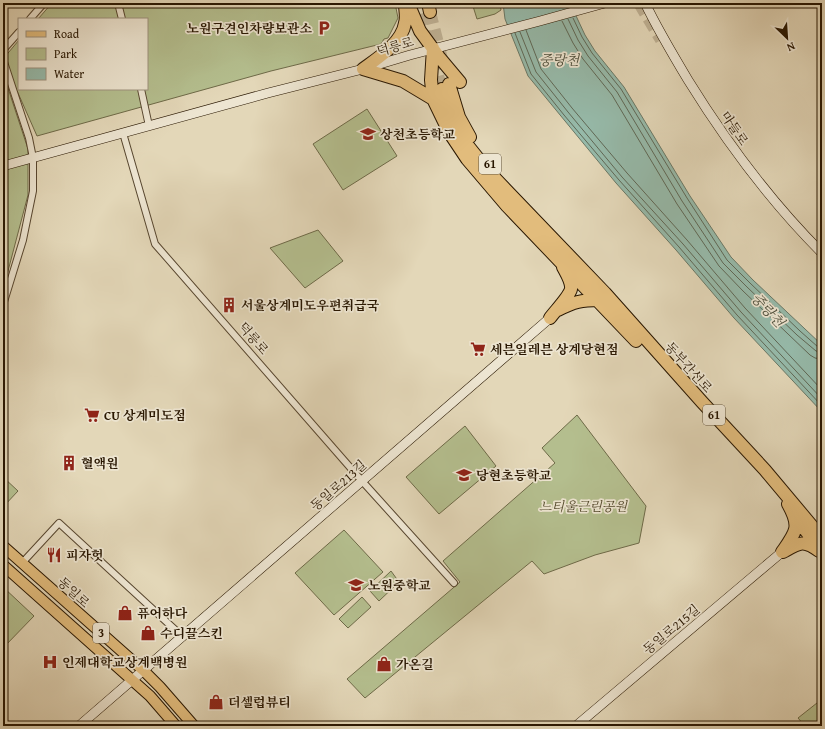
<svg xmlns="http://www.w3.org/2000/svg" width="825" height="729" viewBox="0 0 825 729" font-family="'Gentium Book Plus','Noto Serif KR',serif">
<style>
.green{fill:#b4be8e;stroke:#6e6a48}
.water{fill:#96baaa;stroke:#6a7866}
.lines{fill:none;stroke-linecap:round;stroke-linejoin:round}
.shore{stroke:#5f6856;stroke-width:1}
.highway-tunnel{stroke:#beb093;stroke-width:12;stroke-dasharray:12 6;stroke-linecap:butt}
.street-casing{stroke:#57462f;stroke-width:8}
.secondary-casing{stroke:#281601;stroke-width:10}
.primary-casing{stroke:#281601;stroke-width:12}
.highway-casing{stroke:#281601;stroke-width:14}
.street{stroke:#ede5d1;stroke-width:6}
.secondary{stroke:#ede5d1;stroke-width:9}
.primary{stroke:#e2bc7c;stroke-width:10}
.highway{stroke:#e2bc7c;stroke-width:12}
.labels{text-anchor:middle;stroke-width:3.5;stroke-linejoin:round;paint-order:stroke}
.shield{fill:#ede5d1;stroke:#63543f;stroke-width:1}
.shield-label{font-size:12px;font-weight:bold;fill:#281601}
.poi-label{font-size:13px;font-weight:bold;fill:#281601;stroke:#ede5d1;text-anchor:start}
.street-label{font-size:13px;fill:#281601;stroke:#ede5d1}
.park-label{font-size:13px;font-style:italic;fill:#52482b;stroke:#ede5d1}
.water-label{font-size:14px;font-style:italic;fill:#4e4f3c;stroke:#ede5d1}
</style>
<rect width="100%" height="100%" fill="#e3d7b8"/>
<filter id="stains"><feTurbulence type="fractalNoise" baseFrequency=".005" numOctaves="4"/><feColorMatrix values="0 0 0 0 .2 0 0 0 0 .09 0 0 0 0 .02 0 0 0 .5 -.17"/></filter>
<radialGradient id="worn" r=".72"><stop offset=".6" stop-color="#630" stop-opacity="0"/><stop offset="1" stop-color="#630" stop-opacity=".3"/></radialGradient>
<path class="green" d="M52 3H395L398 18 388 38 384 39 381 44 271 71 37 136 3 59 19 40V89H147V19H38Z
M472 3H500L501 10 495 14 477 19Z
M3 73 28 149V195L3 290Z
M367 109 397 156 343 190 313 144Z
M318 230 343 261 305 288 270 248Z
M577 415 646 506 639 543 595 555 544 574 532 561 365 698 347 679 460 582 443 561 555 463 542 448Z
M465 426 496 466 439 514 406 477Z
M3 477 18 491 3 507Z
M344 530 383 572 334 615 295 573Z
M391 571 399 582 379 601 370 591Z
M3 587 34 616 3 648Z
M362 597 371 607 348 628 339 619Z
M822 699V725L805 726 798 718Z"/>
<path class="water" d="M503 3H570L585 35 595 51 624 87 690 196 731 257 753 280 822 345V412L734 318 676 250 616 183 528 76 505 19Z"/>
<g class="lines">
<path class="shore" d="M573 18 582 37 592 53 621 89 687 198 727 260 750 283 800 331 818 347 822 348
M568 19 578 40 588 56 617 92 682 201 723 263 747 287 797 335 816 351 822 353
M562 21 573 43 583 59 612 95 677 204 719 266 743 291 810 355 815 358 822 359
M526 30 541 69 572 108 627 173 687 240 745 308 822 390
M520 32 536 72 568 112 622 177 683 244 741 312 822 399
M515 33 531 74 564 115 619 180 679 247 737 315 822 406"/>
<path class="highway-tunnel" d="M639 3 661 40
M430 12 442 59
M420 14 425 34
M433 59 442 89"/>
<g class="street-casing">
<path id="street" d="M118 3 122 19
M30 19 44 3
M3 50 19 32
M3 59 29 138 33 158V191L23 240 3 305
M141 89 149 126
M123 133 155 244 362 481 454 583
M22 563 59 523 183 637"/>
</g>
<g class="secondary-casing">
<path id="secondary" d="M645 3C658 30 673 55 688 80 727 143 770 201 822 253
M3 166 268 93 363 69 410 55 540 21 605 3
M79 726 550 318
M576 726 782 552"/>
</g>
<g class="primary-casing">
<path id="primary" d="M3 546 144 671 160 687 194 726
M3 565 150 696 176 726"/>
</g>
<g class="highway-casing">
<path id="highway" d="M408 3 420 31 439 57 460 82
M428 3 430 12
M433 48 431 80 433 99 449 132 467 159 507 206 636 341
M363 69C378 58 402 43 405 23 407 17 405 10 405 4
M363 69 403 81 433 99
M449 84 459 117 470 137
M442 89 454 126 465 142 489 172 605 293 702 402 765 470 822 538
M558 310C574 302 581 300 599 300
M550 318C555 311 569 297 571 289 572 282 566 273 563 267
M800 523 822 552
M782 552C796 532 801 527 788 504
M783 552C799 543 803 539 819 551"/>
</g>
<use href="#street" class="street"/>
<use href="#secondary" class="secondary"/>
<use href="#primary" class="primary"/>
<use href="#highway" class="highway"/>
</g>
<defs>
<g id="parking-bare" transform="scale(1.2)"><path d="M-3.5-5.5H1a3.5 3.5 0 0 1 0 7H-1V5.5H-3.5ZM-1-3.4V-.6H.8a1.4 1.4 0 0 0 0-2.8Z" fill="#8f2418" stroke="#ede5d1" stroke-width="2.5" paint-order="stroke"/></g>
<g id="school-bare" transform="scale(1.2)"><path d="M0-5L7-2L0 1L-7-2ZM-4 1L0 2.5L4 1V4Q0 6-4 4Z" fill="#8f2418" stroke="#ede5d1" stroke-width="2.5" paint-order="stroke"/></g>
<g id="building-bare" transform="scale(1.2)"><path d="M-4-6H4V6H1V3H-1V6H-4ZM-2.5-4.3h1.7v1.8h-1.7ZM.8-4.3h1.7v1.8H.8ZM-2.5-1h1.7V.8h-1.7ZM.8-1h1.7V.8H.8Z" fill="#8f2418" stroke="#ede5d1" stroke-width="2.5" paint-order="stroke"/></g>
<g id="supermarket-bare" transform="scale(1.2)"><path d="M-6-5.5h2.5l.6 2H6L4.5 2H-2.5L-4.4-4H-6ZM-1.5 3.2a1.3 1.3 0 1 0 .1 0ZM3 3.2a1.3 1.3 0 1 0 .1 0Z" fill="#8f2418" stroke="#ede5d1" stroke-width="2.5" paint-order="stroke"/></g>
<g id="restaurant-bare" transform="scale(1.2)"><path d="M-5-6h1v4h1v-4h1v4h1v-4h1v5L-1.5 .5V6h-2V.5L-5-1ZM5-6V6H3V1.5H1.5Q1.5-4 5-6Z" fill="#8f2418" stroke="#ede5d1" stroke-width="2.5" paint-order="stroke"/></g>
<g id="shop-bare" transform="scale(1.2)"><path d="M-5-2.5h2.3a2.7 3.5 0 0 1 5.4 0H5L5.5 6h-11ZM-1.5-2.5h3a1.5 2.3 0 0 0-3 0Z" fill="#8f2418" stroke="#ede5d1" stroke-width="2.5" paint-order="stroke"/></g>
<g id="hospital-bare" transform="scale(1.2)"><path d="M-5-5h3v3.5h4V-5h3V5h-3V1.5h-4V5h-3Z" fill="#8f2418" stroke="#ede5d1" stroke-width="2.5" paint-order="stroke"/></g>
</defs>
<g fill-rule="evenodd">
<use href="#parking-bare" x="324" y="28"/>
<use href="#school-bare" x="368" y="134"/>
<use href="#building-bare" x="229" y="305"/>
<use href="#supermarket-bare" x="478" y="349"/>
<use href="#supermarket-bare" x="92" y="415"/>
<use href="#building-bare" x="69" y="463"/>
<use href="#school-bare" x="464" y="475"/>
<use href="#restaurant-bare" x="54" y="555"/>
<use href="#school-bare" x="356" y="585"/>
<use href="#shop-bare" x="125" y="613"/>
<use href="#shop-bare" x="148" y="633"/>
<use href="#hospital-bare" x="50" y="662"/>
<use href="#shop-bare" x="384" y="664"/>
<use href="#shop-bare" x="216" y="702"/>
</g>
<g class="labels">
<g class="shield">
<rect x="479" y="154" width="22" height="20" rx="3"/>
<rect x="703" y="405" width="22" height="20" rx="3"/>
<rect x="93" y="623" width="16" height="20" rx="3"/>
</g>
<g class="shield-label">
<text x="490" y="168">61</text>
<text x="714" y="419">61</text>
<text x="101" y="637">3</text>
</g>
<g class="poi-label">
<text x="312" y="33" text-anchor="end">노원구견인차량보관소</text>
<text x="380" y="139">상천초등학교</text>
<text x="241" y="310">서울상계미도우편취급국</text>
<text x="490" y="354">세븐일레븐 상계당현점</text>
<text x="104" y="420">CU 상계미도점</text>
<text x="81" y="468">혈액원</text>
<text x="476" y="480">당현초등학교</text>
<text x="66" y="560">피자헛</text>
<text x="368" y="590">노원중학교</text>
<text x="137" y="618">퓨어하다</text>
<text x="160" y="638">수디끌스킨</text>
<text x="62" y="667">인제대학교상계백병원</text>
<text x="396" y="669">가온길</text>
<text x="228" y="707">더셀럽뷰티</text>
</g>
<g class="street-label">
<text transform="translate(395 46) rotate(-16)" y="5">덕릉로</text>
<text transform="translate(735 128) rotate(56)" y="5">마들로</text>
<text transform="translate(254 338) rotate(49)" y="5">덕릉로</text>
<text transform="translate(689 367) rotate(48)" y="5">동부간선로</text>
<text transform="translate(338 485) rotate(-41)" y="5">동일로213길</text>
<text transform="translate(74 592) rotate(42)" y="5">동일로</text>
<text transform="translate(671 629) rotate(-40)" y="5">동일로215길</text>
</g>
<g class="park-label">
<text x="583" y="511">느티울근린공원</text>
</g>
<g class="water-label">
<text x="559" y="65">중랑천</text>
<text transform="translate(768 310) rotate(47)" y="5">중랑천</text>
</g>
</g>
<rect width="825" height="729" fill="none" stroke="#e3d7b8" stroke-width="16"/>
<rect x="4" y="4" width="817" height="721" fill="none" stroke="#281601" stroke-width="2"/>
<rect x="8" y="8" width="809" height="713" fill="none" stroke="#281601"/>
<rect x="18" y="18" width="130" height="72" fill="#ede5d1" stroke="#9e927e"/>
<rect x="26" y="31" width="20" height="6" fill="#e2bc7c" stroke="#9e927e"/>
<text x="54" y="38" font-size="12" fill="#281601">Road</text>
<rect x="26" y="48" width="20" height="12" fill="#b4be8e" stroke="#9e927e"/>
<text x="54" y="58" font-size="12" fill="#281601">Park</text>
<rect x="26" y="68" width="20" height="12" fill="#96baaa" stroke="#9e927e"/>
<text x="54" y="78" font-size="12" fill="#281601">Water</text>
<g transform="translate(787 38) rotate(155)" stroke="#ede5d1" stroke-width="3" paint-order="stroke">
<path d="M0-3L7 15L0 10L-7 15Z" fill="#281601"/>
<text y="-6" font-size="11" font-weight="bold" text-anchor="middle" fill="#281601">N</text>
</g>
<rect width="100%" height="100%" filter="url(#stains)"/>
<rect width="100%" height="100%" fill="url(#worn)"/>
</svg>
